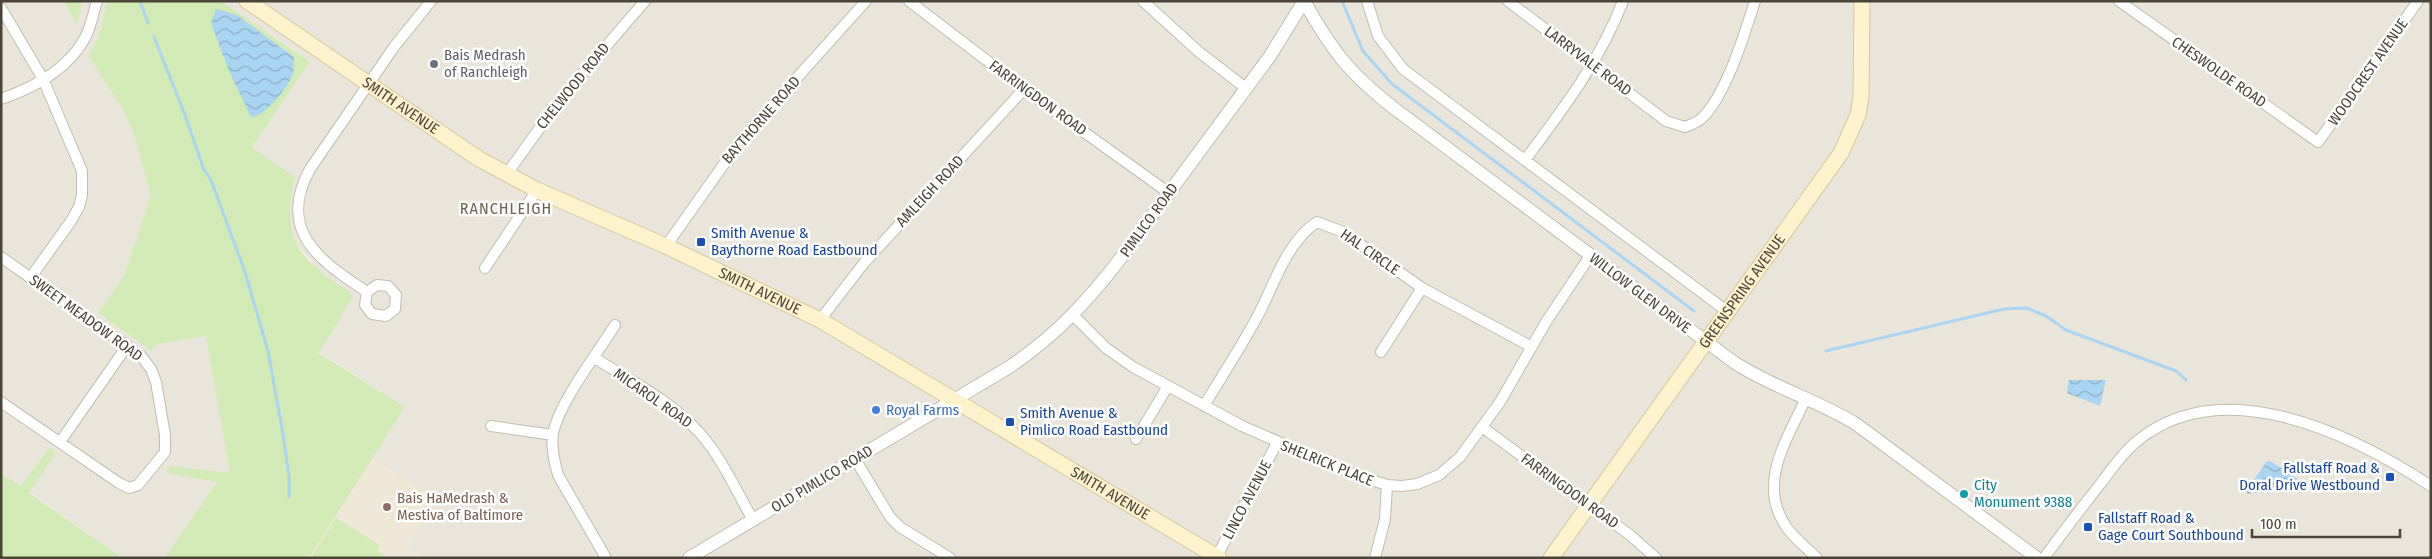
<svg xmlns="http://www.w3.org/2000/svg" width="2432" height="559" viewBox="0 0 2432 559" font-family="'Fira Sans Condensed',sans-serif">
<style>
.residential{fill:#eae5da}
.education{fill:#efe8d6}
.green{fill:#d2eab5}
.water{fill:url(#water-waves)}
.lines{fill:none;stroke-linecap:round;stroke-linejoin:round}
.stream{stroke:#a9d4f2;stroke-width:3}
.minor-casing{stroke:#c2bbae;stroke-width:12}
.tertiary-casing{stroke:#c2bbae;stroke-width:14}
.secondary-casing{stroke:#d6c79b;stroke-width:17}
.minor{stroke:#fff;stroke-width:10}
.tertiary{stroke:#fff;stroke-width:12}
.secondary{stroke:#fff3cd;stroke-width:15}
.worship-dot{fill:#6b7280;stroke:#fff;stroke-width:2}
.transit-dot{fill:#1a4fb4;stroke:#fff;stroke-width:2}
.shop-dot{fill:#3f7fe0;stroke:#fff;stroke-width:2}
.culture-dot{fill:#0f9aa8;stroke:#fff;stroke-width:2}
.education-dot{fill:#8d6e63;stroke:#fff;stroke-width:2}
.labels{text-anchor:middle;stroke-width:5;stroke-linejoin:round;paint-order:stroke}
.worship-label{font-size:15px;fill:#5b616d;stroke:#fff;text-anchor:start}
.street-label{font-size:15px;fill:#4b4439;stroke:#fff}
.transit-label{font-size:15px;fill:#164399;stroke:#fff;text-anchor:start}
.shop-label{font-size:15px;fill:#366cbe;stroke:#fff;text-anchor:start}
.culture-label{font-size:15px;fill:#0d838f;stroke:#fff;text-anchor:start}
.education-label{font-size:15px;fill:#785e54;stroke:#fff;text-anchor:start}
.neighbourhood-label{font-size:16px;letter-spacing:1px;fill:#6e6250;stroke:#fff}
</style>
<defs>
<pattern id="water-waves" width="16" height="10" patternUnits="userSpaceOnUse" patternTransform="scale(1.25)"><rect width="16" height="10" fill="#a9d4f2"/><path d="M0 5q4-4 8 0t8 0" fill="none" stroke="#8caec5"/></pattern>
</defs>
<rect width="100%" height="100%" fill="#f6f3ec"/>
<path class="residential" d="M1 1H64L77 24 83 1H107L99 36 88 56 122 108 134 135 151 196 124 275 98 313 150 351 157 344 206 335 231 474 166 473 217 482 164 558H123L29 492 56 453 49 448 21 486 1 473Z
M221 1H2431V558H422L407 548 437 499 372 458 405 407 319 352 353 297 318 270 295 242 290 223 289 202 295 177 252 147 310 62Z"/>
<path class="education" d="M372 458 438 499 407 548 422 558H309Z"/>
<path class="green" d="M64 1H83L77 25Z
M107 1H221L310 62 252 147 295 177C280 238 299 260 350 292L353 297 319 353 405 407 309 558H164L217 482 165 473 170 466 230 473 206 336 157 344 151 351 98 313 124 275 151 196 134 135 122 108 88 56 99 36Z
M49 448 56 453 29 493 123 558H1V473L21 486Z
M336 518 380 545 377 551 388 558H311Z"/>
<path class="water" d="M216 9 237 15 294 57C294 62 294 68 293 73 290 85 264 118 251 117L229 71 211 23Z
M2069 380H2106L2100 406 2067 393Z
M2267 461 2272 462 2298 479V486L2247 494V490Z"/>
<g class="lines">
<path class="stream" d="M140 1 148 23
M1342 1 1363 51 1392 84 1694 311
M154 37 185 115 204 170 211 180 245 272 268 351 283 434 289 477V497
M1826 351 2004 309 2027 308 2046 316 2066 330 2176 371 2186 380"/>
<g class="minor-casing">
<path id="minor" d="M909 1 1024 89 1169 193
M1143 1 1199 52 1247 89
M1367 1 1378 36 1403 69 1728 312
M1508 1 1666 121 1685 127C1692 124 1697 123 1702 118 1726 95 1745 33 1755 1
M2119 1 2318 142 2418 1
M1 8 43 79 82 171V195L79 207 71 221 31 277
M1 99C33 88 68 69 85 38 91 27 93 14 97 1
M1525 160C1563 109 1600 61 1623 1
M506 175 559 101 645 1
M666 246 741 140 866 1
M1 257 141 356 151 369 156 382 165 435V452L138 485 129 488 119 483 1 402
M485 268 537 190
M367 292 365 305 372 314 386 316 395 309 396 295 388 286 377 285 367 292C320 261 276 231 310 169L394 47 431 1
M1074 316 1106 348 1133 367 1242 426 1353 474 1387 485 1402 486 1417 484 1439 475 1460 457 1500 402 1546 322 1590 256
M820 320 864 263 1024 89
M1381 352 1422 288
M595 358C627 379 666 398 693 426 719 451 735 489 753 520
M1806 398C1787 440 1756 484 1787 528 1795 539 1807 548 1817 558
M1204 406C1221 377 1240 349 1256 319 1274 287 1285 243 1317 222L1343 232 1422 288 1532 347
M491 426 553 435
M1482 427 1630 535 1656 558
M1136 439 1168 386
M60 442 127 346
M855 459 890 517 900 527 950 558
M1217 556 1277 443
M606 558 558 475C554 461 551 446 553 433 560 401 597 354 615 325
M1375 558 1385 519 1387 485
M2044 558C2063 532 2082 507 2102 482 2112 468 2123 453 2136 442 2222 370 2352 434 2431 486"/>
</g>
<g class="tertiary-casing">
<path id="tertiary" d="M689 558 1011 366C1057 334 1086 303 1120 259L1270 56 1304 1C1333 52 1349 73 1395 109L1735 363C1774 388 1817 400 1856 424L2037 558"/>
</g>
<g class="secondary-casing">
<g id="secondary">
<path id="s1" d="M247 1 479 159 537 190 666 246 820 320 1219 558"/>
<path id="s2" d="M1551 558 1841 153 1858 115 1861 97 1862 1"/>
</g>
</g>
<use href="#minor" class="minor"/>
<use href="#tertiary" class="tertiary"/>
<use href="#secondary" class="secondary"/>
</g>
<circle class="worship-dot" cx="434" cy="64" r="5"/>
<g class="transit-dot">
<rect x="696" y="237" width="10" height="10" rx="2.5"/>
<rect x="1005" y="417" width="10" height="10" rx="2.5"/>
<rect x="2385" y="472" width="10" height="10" rx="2.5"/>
<rect x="2083" y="522" width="10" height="10" rx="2.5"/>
</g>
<circle class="shop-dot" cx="876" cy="410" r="5"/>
<circle class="culture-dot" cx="1964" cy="494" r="5"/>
<circle class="education-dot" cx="387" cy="507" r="5"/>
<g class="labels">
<g class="worship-label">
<text x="444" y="60">Bais Medrash<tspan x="444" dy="17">of Ranchleigh</tspan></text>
</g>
<g class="street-label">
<text transform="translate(1588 61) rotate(37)" y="5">LARRYVALE ROAD</text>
<text transform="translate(2219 72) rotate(35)" y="5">CHESWOLDE ROAD</text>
<text transform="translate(2368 72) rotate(-55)" y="5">WOODCREST AVENUE</text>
<text transform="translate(573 86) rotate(-51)" y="5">CHELWOOD ROAD</text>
<text transform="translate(1038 98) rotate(36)" y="5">FARRINGDON ROAD</text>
<text dy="5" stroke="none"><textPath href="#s1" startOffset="186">SMITH AVENUE</textPath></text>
<text transform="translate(761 120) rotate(-49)" y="5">BAYTHORNE ROAD</text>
<text transform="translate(930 191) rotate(-47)" y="5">AMLEIGH ROAD</text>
<text transform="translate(1149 220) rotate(-54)" y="5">PIMLICO ROAD</text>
<text transform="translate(1370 252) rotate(35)" y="5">HAL CIRCLE</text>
<text dy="5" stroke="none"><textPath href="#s1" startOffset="591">SMITH AVENUE</textPath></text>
<text dy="5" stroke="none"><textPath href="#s2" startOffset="328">GREENSPRING AVENUE</textPath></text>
<text transform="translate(1640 293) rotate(37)" y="5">WILLOW GLEN DRIVE</text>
<text transform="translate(86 318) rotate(36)" y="5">SWEET MEADOW ROAD</text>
<text transform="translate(653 398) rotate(35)" y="5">MICAROL ROAD</text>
<text transform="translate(1327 463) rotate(22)" y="5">SHELRICK PLACE</text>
<text transform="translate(822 479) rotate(-31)" y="5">OLD PIMLICO ROAD</text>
<text transform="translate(1570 491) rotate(36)" y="5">FARRINGDON ROAD</text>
<text dy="5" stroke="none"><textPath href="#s1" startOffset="996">SMITH AVENUE</textPath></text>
<text transform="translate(1247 500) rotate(-62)" y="5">LINCO AVENUE</text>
</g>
<g class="transit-label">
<text x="711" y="238">Smith Avenue &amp;<tspan x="711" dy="17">Baythorne Road Eastbound</tspan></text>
<text x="1020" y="418">Smith Avenue &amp;<tspan x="1020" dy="17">Pimlico Road Eastbound</tspan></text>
<text x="2380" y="473" text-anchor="end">Fallstaff Road &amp;<tspan x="2380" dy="17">Doral Drive Westbound</tspan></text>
<text x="2098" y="523">Fallstaff Road &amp;<tspan x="2098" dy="17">Gage Court Southbound</tspan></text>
</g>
<g class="shop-label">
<text x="886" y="415">Royal Farms</text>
</g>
<g class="culture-label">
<text x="1974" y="490">City<tspan x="1974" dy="17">Monument 9388</tspan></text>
</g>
<g class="education-label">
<text x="397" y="503">Bais HaMedrash &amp;<tspan x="397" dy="17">Mestiva of Baltimore</tspan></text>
</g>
<g class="neighbourhood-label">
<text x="506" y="214">RANCHLEIGH</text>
</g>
</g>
<rect width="2432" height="559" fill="none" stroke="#4b4439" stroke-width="5"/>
<path d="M2252 529v8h148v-8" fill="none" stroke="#4b4439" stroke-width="2.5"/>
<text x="2260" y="529" font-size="15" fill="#4b4439" stroke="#ffffff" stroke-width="4" paint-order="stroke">100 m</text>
</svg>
